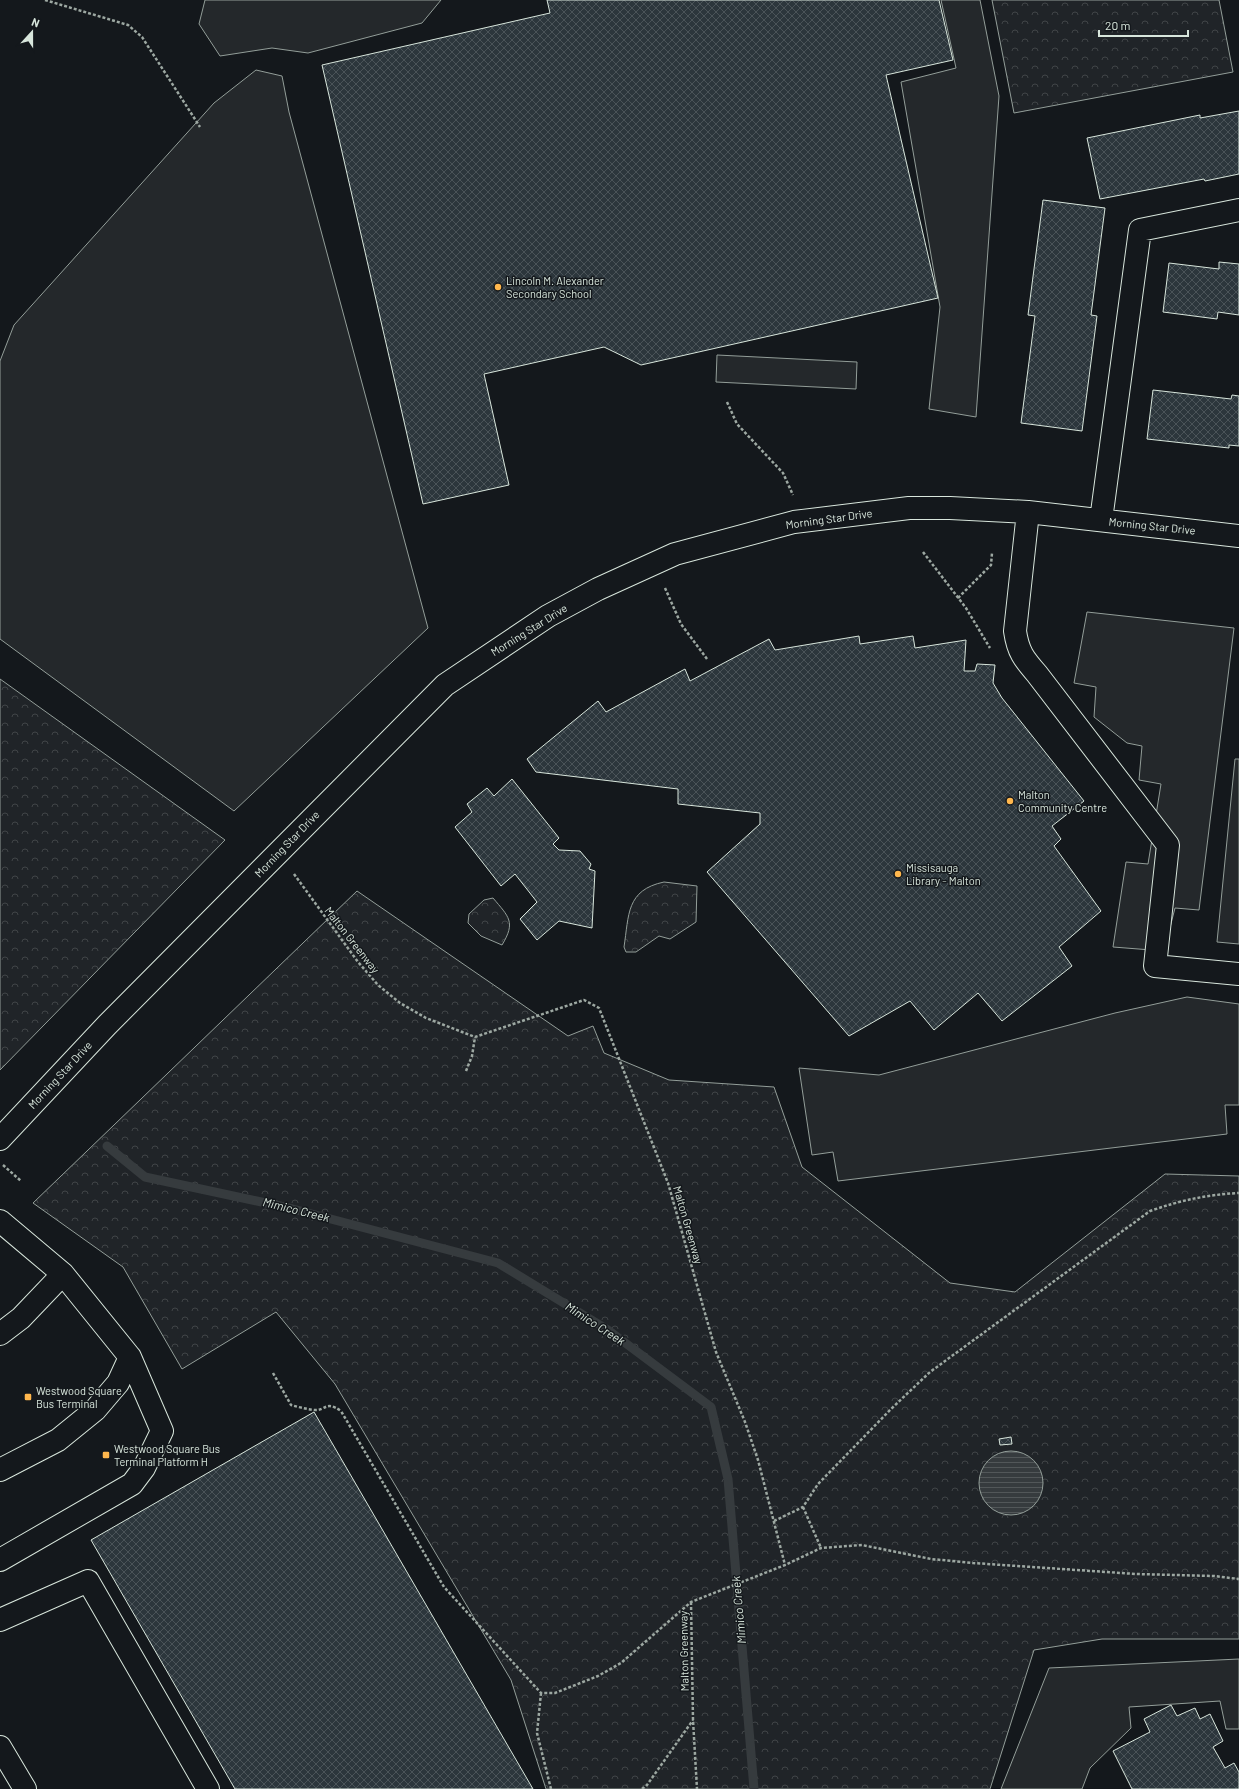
<svg xmlns="http://www.w3.org/2000/svg" width="1239" height="1789" viewBox="0 0 1239 1789" font-family="Barlow,sans-serif">
<style>
.forest{fill:url(#forest-crowns);stroke:#939e99}
.parking{fill:#24282b;stroke:#939e99}
.water{fill:url(#water-rules);stroke:#939e99}
.lines{fill:none;stroke-linecap:round;stroke-linejoin:round}
.stream{stroke:#363b3e;stroke-width:9}
.building{fill:url(#building-cross-hatch);stroke:#d8e6dc}
.minor-casing{stroke:#d8e6dc;stroke-width:24}
.path{stroke:#9da8a2;stroke-width:2.5;stroke-dasharray:3 2;stroke-linecap:butt}
.minor{stroke:#14181c;stroke-width:22}
.poi-dot{fill:#ffb74d;stroke:#14181c;stroke-width:1.5}
.labels{text-anchor:middle;stroke-width:3;stroke-linejoin:round;paint-order:stroke}
.poi-label{font-size:11px;fill:#d8e6dc;stroke:#14181c;text-anchor:start}
.street-label{font-size:11px;fill:#d8e6dc;stroke:#14181c}
.water-label{font-size:12px;font-style:italic;fill:#d8e6dc;stroke:#14181c}
</style>
<defs>
<pattern id="forest-crowns" width="20" height="18" patternUnits="userSpaceOnUse"><rect width="20" height="18" fill="#202428"/><path d="M2 6a3 3 0 1 1 6 0M12 15a3 3 0 1 1 6 0" fill="none" stroke="#404447"/></pattern>
<pattern id="water-rules" width="6" height="5" patternUnits="userSpaceOnUse"><rect width="6" height="5" fill="#363b3e"/><path d="M0 2.5h6" fill="none" stroke="#525759"/></pattern>
<pattern id="building-cross-hatch" width="8" height="8" patternUnits="userSpaceOnUse"><rect width="8" height="8" fill="#2c363c"/><path d="M0 0l8 8M0 8l8-8" fill="none" stroke="#4a5358"/></pattern>
</defs>
<rect width="100%" height="100%" fill="#14181c"/>
<path class="forest" d="M992 0H1219L1233 72 1014 113Z
M0 679 225 840 0 1070Z
M664 882 697 886 696 922 670 939 659 936 636 952H626L624 947C629 915 626 890 664 882Z
M357 891 568 1036 593 1026 604 1053 669 1080 774 1087 802 1167 950 1283 1015 1292 1165 1174 1239 1176V1639H1102L1034 1650 990 1789H546L511 1680 335 1384 276 1312 182 1369 123 1267 33 1203Z
M493 898C509 917 516 922 502 945L481 936 468 923 469 914 484 900Z"/>
<path class="parking" d="M205 0H441L422 23 308 53 272 48 220 56 199 24Z
M941 0H980L999 96 976 417 929 409 940 307 901 82 956 68Z
M256 70 282 76 289 112 428 628 234 811 0 639V361L14 325 214 103Z
M717 355 857 362 856 389 716 382Z
M1087 612 1234 628 1199 910 1175 908 1164 951 1113 947 1126 862 1148 864 1161 784 1139 780 1142 746 1127 743 1094 717 1096 687 1074 683Z
M1235 759H1239V944L1217 942Z
M1187 997 1239 1004V1105H1225L1227 1134 838 1181 833 1152 812 1155 799 1068 879 1075 1115 1013Z
M1239 1659V1729H1226L1220 1701 1129 1707 1131 1728 1090 1768 1082 1789H1001L1049 1668Z"/>
<path class="water" d="M979 1483a32 32 0 1 1 64 0a32 32 0 1 1-64 0Z"/>
<g class="lines">
<path class="stream" d="M107 1146 145 1177 289 1208 498 1263 608 1330 711 1407 728 1479 754 1789"/>
</g>
<path class="building" d="M547 0H939L953 60 886 75 938 298 641 365 604 347 484 374 509 485 423 504 322 65 550 13Z
M1239 111V174L1205 181 1204 179 1100 199 1087 138 1200 115V118Z
M1043 200 1105 208 1091 315 1097 316 1082 431 1021 423 1035 316 1028 315Z
M1219 262 1239 264V315L1218 312 1217 319 1163 312 1169 263 1219 269Z
M1153 390 1231 399 1232 395 1239 396V446L1229 445V448L1147 439Z
M859 636 860 644 913 636 915 648 966 640 964 671H975L977 664 995 665 993 683 1002 698 1084 801 1052 826 1061 839 1054 846 1101 911 1059 947 1072 966 1002 1021 978 993 934 1030 910 1001 849 1036 707 872 760 824V813L678 804V789L536 772 527 759 598 701 606 712 685 669 690 681 769 639 775 650Z
M512 779 559 838 553 844 559 850 580 851 591 864 589 869 595 871 592 928 559 921 537 940 520 919 537 902 515 874 501 886 455 827 472 812 467 804 487 788 494 796Z
M314 1412 533 1789H235L91 1540Z
M1011 1437 1012 1444 1000 1445 999 1439Z
M1171 1705 1177 1716 1195 1708 1200 1719 1210 1714 1223 1741 1213 1747 1225 1768 1234 1763 1239 1772V1789H1132L1113 1751 1150 1732 1144 1719Z"/>
<g class="lines">
<g class="minor-casing">
<path id="minor" d="M1028 512 1015 631C1018 652 1024 659 1037 674L1168 845 1155 966 1239 974
M1101 520 1140 230 1239 210
M0 1139 107 1025 445 685 548 616 598 589 675 554 794 522 909 508H950L1028 512 1239 536
M0 1221 63 1274 130 1357 162 1431 144 1468 132 1484 0 1560
M0 1334 21 1318 63 1274
M0 1470 58 1440 95 1410 118 1383 130 1357
M0 1620 88 1581 208 1789
M0 1747 25 1789"/>
</g>
<path class="path" d="M45 0 128 25 142 37 200 127
M727 402 737 424 783 473 793 495
M923 552 966 608 990 648
M665 588 681 624 707 659
M958 598 991 565 992 553
M294 874 358 962 378 985 400 1003 426 1018 475 1037 584 1000 599 1008 668 1183 716 1352 745 1422 758 1460 785 1565
M466 1071 472 1056 475 1037
M3 1165 21 1181
M273 1373 291 1405C298 1407 306 1409 314 1410 326 1411 325 1400 341 1411L444 1587 541 1693H555L598 1676 621 1663 691 1602 785 1565 821 1548 862 1545 931 1559 973 1563 1136 1574 1214 1576 1239 1579
M803 1507 821 1548
M774 1521 803 1507 818 1484 891 1409 930 1372 1150 1211C1182 1200 1205 1195 1239 1193
M691 1602 693 1720 697 1789
M541 1693 537 1733 551 1789
M642 1789 647 1785 693 1720"/>
<use href="#minor" class="minor"/>
</g>
<g class="poi-dot">
<circle cx="498" cy="287" r="4"/>
<circle cx="1010" cy="801" r="4"/>
<circle cx="898" cy="874" r="4"/>
<rect x="24" y="1393" width="8" height="8" rx="2"/>
<rect x="102" y="1451" width="8" height="8" rx="2"/>
</g>
<g class="labels">
<g class="poi-label">
<text x="506" y="285">Lincoln M. Alexander<tspan x="506" dy="13">Secondary School</tspan></text>
<text x="1018" y="799">Malton<tspan x="1018" dy="13">Community Centre</tspan></text>
<text x="906" y="872">Missisauga<tspan x="906" dy="13">Library - Malton</tspan></text>
<text x="36" y="1395">Westwood Square<tspan x="36" dy="13">Bus Terminal</tspan></text>
<text x="114" y="1453">Westwood Square Bus<tspan x="114" dy="13">Terminal Platform H</tspan></text>
</g>
<g class="street-label">
<text transform="translate(829 519) rotate(-8)" y="4">Morning Star Drive</text>
<text transform="translate(1152 526) rotate(6)" y="4">Morning Star Drive</text>
<text transform="translate(529 630) rotate(-32)" y="4">Morning Star Drive</text>
<text transform="translate(287 844) rotate(-46)" y="4">Morning Star Drive</text>
<text transform="translate(352 940) rotate(52)" y="4">Malton Greenway</text>
<text transform="translate(60 1075) rotate(-47)" y="4">Morning Star Drive</text>
<text transform="translate(688 1225) rotate(74)" y="4">Malton Greenway</text>
<text transform="translate(684 1651) rotate(-91)" y="4">Malton Greenway</text>
</g>
<g class="water-label">
<text transform="translate(296 1210) rotate(14)" y="4">Mimico Creek</text>
<text transform="translate(595 1324) rotate(33)" y="4">Mimico Creek</text>
<text transform="translate(739 1610) rotate(-95)" y="4">Mimico Creek</text>
</g>
</g>
<g transform="translate(32 32) rotate(21)" stroke="#14181c" stroke-width="3" paint-order="stroke">
<path d="M0-3L7 15L0 10L-7 15Z" fill="#d8e6dc"/>
<text y="-6" font-size="11" font-weight="bold" text-anchor="middle" fill="#d8e6dc">N</text>
</g>
<path d="M1099 30v6h89v-6" fill="none" stroke="#d8e6dc" stroke-width="2"/>
<text x="1105" y="30" font-size="12" fill="#d8e6dc" stroke="#14181c" stroke-width="3" paint-order="stroke">20 m</text>
</svg>
